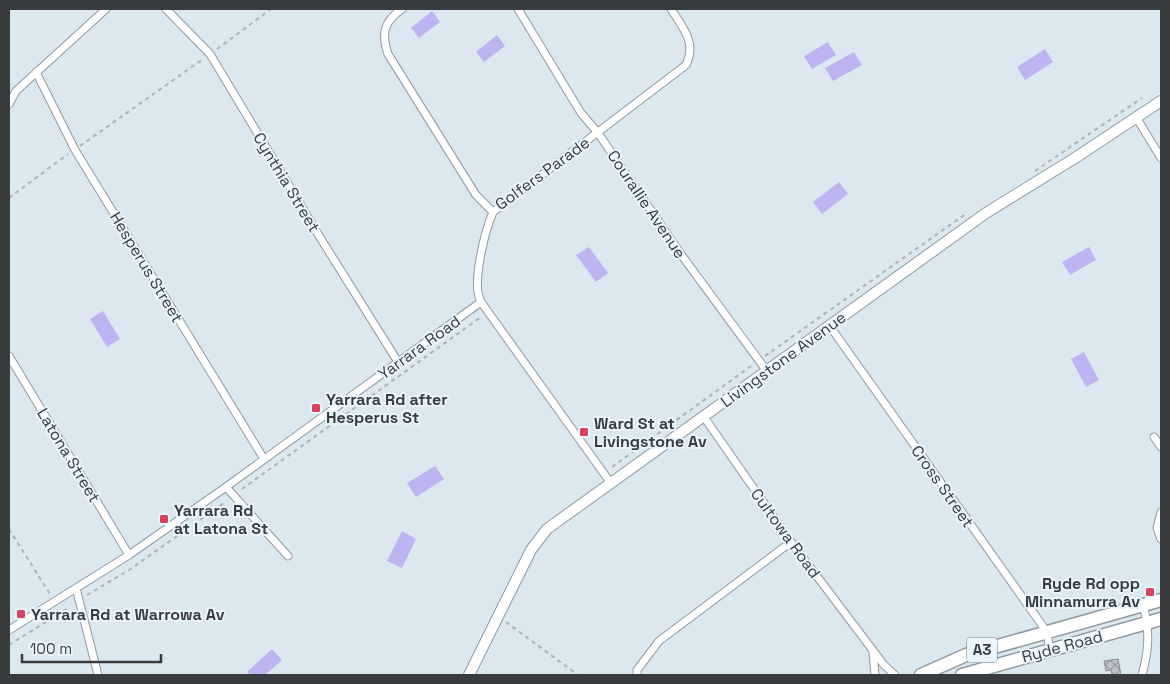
<svg xmlns="http://www.w3.org/2000/svg" width="1170" height="684" viewBox="0 0 1170 684" font-family="'Space Grotesk',sans-serif">
<style>
.green{fill:#bdb4f2}
.building{fill:url(#building-cross-hatch);stroke:#878d97}
.lines{fill:none;stroke-linecap:round;stroke-linejoin:round}
.street-casing{stroke:#8f9aa1;stroke-width:9}
.secondary-casing{stroke:#8f9aa1;stroke-width:12}
.highway-casing{stroke:#8f9aa1;stroke-width:15}
.path{stroke:#aab3b9;stroke-width:2;stroke-dasharray:4 4;stroke-linecap:butt}
.street{stroke:#fff;stroke-width:7}
.secondary{stroke:#fff;stroke-width:10}
.highway{stroke:#fff;stroke-width:12}
.poi-dot{fill:#d4445c;stroke:#e9f5fc;stroke-width:2}
.labels{text-anchor:middle;stroke-width:4;stroke-linejoin:round;paint-order:stroke}
.shield{fill:#e9f5fc;stroke:#6d7478;stroke-width:1}
.shield-label{font-size:15px;font-weight:bold;fill:#383c3f}
.street-label{font-size:16px;fill:#383c3f;stroke:#e9f5fc}
.poi-label{font-size:16px;font-weight:bold;fill:#383c3f;stroke:#e9f5fc;text-anchor:start}
</style>
<defs>
<pattern id="building-cross-hatch" width="8" height="8" patternUnits="userSpaceOnUse" patternTransform="scale(1.25)"><rect width="8" height="8" fill="#bcc1cc"/><path d="M0 0l8 8M0 8l8-8" fill="none" stroke="#9a9ea7"/></pattern>
</defs>
<rect width="100%" height="100%" fill="#dce8ef"/>
<path class="green" d="M432 11 440 22 419 38 411 28Z
M497 35 505 46 484 62 476 52Z
M828 42 836 55 812 69 804 56Z
M1045 49 1053 62 1025 80 1017 67Z
M854 52 862 65 833 81 825 68Z
M839 182 848 194 822 214 813 202Z
M589 247 608 273 596 282 576 255Z
M1089 247 1096 260 1070 275 1062 262Z
M103 311 120 339 107 347 90 319Z
M1084 352 1099 380 1086 387 1071 359Z
M435 466 444 479 416 497 407 483Z
M402 531 416 539 402 568 387 561Z
M272 649 282 660 265 675H251L247 672Z"/>
<path class="building" d="M1118 659 1121 675H1112L1111 670 1106 671 1104 661Z"/>
<g class="lines">
<g class="street-casing">
<path id="street" d="M166 9 210 54 321 239 398 362
M402 9C384 21 381 34 388 54L476 195 493 212
M518 9 581 113 598 133 680 253 766 370
M36 72 75 150 264 459
M9 104 16 91 106 9
M1136 117 1161 158
M829 325 1042 625 1047 632 1050 650
M9 356 129 555
M704 417 791 542 884 665 895 675
M1154 437 1161 447
M610 482 481 302C471 284 485 231 493 212L686 65C697 43 683 28 671 9
M226 487 288 556
M1161 512 1157 528 1161 539
M76 588 98 675
M9 630 129 555 226 487 481 302
M873 653 875 675
M637 675V670L659 641 791 542
M1142 675C1149 650 1150 630 1143 605"/>
</g>
<g class="secondary-casing">
<path id="secondary" d="M469 675 531 550 547 529 986 213 1075 158 1161 101"/>
</g>
<g class="highway-casing">
<path id="highway" d="M921 675 966 655 1161 600
M962 675 1161 619"/>
</g>
<path class="path" d="M217 49 271 9
M80 146 203 59
M1035 171 1142 98
M9 198 68 154
M765 356 967 213
M612 467 751 366
M242 489 481 317
M9 529 50 594
M87 595 129 570 224 503
M506 622 578 675
M9 645 70 607"/>
<use href="#street" class="street"/>
<use href="#secondary" class="secondary"/>
<use href="#highway" class="highway"/>
</g>
<g class="poi-dot">
<rect x="311" y="403" width="10" height="10" rx="2.5"/>
<rect x="579" y="427" width="10" height="10" rx="2.5"/>
<rect x="159" y="514" width="10" height="10" rx="2.5"/>
<rect x="1145" y="587" width="10" height="10" rx="2.5"/>
<rect x="16" y="609" width="10" height="10" rx="2.5"/>
</g>
<g class="labels">
<rect class="shield" x="967" y="637.5" width="30" height="25" rx="4"/>
<g class="shield-label">
<text x="982" y="655">A3</text>
</g>
<g class="street-label">
<text transform="translate(542 173) rotate(-36)" y="6">Golfers Parade</text>
<text transform="translate(287 182) rotate(59)" y="6">Cynthia Street</text>
<text transform="translate(647 204) rotate(56)" y="6">Courallie Avenue</text>
<text transform="translate(147 267) rotate(59)" y="6">Hesperus Street</text>
<text transform="translate(419 347) rotate(-36)" y="6">Yarrara Road</text>
<text transform="translate(783 359) rotate(-36)" y="6">Livingstone Avenue</text>
<text transform="translate(69 455) rotate(59)" y="6">Latona Street</text>
<text transform="translate(943 486) rotate(55)" y="6">Cross Street</text>
<text transform="translate(786 533) rotate(54)" y="6">Cultowa Road</text>
<text transform="translate(1062 646) rotate(-15)" y="6">Ryde Road</text>
</g>
<g class="poi-label">
<text x="326" y="405">Yarrara Rd after<tspan x="326" dy="18">Hesperus St</tspan></text>
<text x="594" y="429">Ward St at<tspan x="594" dy="18">Livingstone Av</tspan></text>
<text x="174" y="516">Yarrara Rd<tspan x="174" dy="18">at Latona St</tspan></text>
<text x="1140" y="589" text-anchor="end">Ryde Rd opp<tspan x="1140" dy="18">Minnamurra Av</tspan></text>
<text x="31" y="620">Yarrara Rd at Warrowa Av</text>
</g>
</g>
<rect width="1170" height="684" fill="none" stroke="#383c3f" stroke-width="20"/>
<path d="M22 654v8h139v-8" fill="none" stroke="#383c3f" stroke-width="2.5"/>
<text x="30" y="654" font-size="15" fill="#383c3f" stroke="#e9f5fc" stroke-width="4" paint-order="stroke">100 m</text>
</svg>
